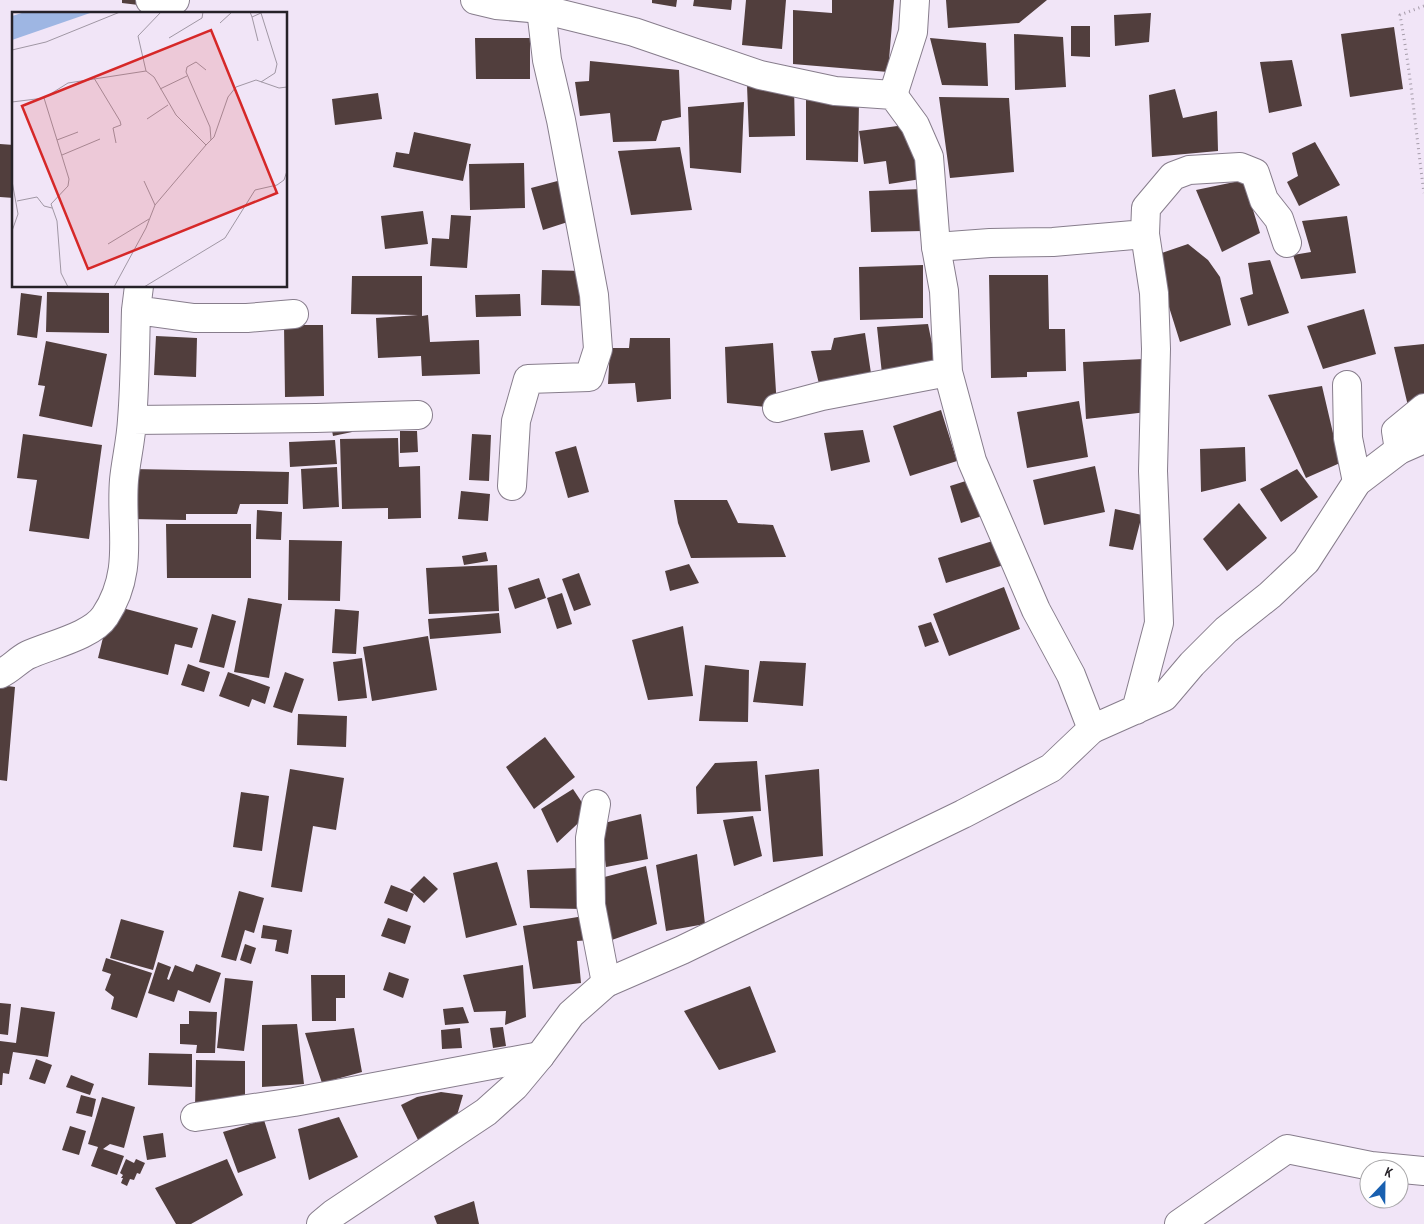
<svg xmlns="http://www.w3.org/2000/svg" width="1424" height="1224" viewBox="0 0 1424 1224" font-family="'Sofia Sans Condensed',sans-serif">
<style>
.building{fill:#513e3d}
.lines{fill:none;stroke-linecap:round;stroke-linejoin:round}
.minor-casing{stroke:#877d8c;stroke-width:30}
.major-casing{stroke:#877d8c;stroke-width:30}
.path{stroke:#a69daa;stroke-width:3;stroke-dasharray:1 4;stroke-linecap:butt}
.minor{stroke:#fff;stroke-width:28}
.major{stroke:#fff;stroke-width:28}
.inset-road{fill:none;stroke:#a097a4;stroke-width:1}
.view{fill:#d62828;fill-opacity:0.15;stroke:#d62828;stroke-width:2.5}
.inset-edge{fill:none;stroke:#262228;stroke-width:2.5}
</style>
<rect width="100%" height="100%" fill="#f1e5f7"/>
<path class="building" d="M122 0H148L147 6 122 3Z
M652 0H677L676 7 652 3Z
M694 0H732L731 10 693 6Z
M746 0H786L782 49 742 45Z
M832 0H894L888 72 793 64V10L832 13Z
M946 0H1047L1019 23 948 28Z
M1151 13 1149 42 1115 46 1114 15Z
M1071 26H1090V57L1071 56Z
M1394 27 1403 89 1350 97 1341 34Z
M1014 34 1063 37 1066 87 1015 90Z
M475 38H530V79H476Z
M930 38 986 43 988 86 942 85Z
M1292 60 1302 106 1269 113 1260 62Z
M590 61 679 70 681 117 662 121 656 141 613 142 610 113 580 116 575 82 589 81Z
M794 84 795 136 749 137 747 85Z
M1175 89 1183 118 1217 111 1218 151 1152 157 1149 95Z
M378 93 382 119 335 125 332 99Z
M939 97 1009 98 1014 172 950 178Z
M806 100 859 101 858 162 806 160Z
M744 102 741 173 690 168 688 107Z
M913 124 921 179 889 184 886 161 864 164 859 131Z
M414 132 471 144 463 181 393 167 396 152 409 154Z
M1315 142 1340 185 1299 206 1287 182 1298 176 1292 153Z
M0 144 14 145V198L0 197Z
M680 147 692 210 631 215 618 151Z
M524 163 525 208 470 210 469 164Z
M565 179 577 219 543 230 531 188Z
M1244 180 1260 233 1222 252 1196 190Z
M922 189 924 231 871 232 869 191Z
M423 211 428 244 385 249 381 216Z
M451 215 471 216 467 268 430 266 432 238 449 239Z
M1347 216 1356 273 1301 279 1293 255 1311 252 1302 221Z
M1188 244 1208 260 1220 277 1231 325 1180 342 1153 256Z
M1270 260 1289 313 1248 326 1240 298 1253 294 1248 263Z
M923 265V318L860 320 859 267Z
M542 270 584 271 583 306 541 305Z
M989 275H1048L1049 329H1065L1066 371 1027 372V377L991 378Z
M352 276H422V316L428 315 430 342 479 340 480 374 422 376 421 356 378 358 376 318 418 315 351 314Z
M47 292 109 293V333L46 332Z
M21 293 42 296 37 338 17 335Z
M520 294 521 316 476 317 475 295Z
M1364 309 1376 354 1323 369 1307 326Z
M928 324 937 368 882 374 877 327Z
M284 325H323L324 396 285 397Z
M865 333 872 380 820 388 811 351 831 350 834 338Z
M156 336 197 338 196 377 154 375Z
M630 338H670L671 399 637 402 635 383 608 384 610 348H629Z
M46 341 107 354 92 427 39 416 45 386 38 385Z
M773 343 777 408 727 403 725 347Z
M1424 344V403L1408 406 1394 347Z
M1144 359 1147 412 1086 419 1083 362Z
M1322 386 1340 463 1306 478 1268 395Z
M1079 401 1088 457 1027 468 1017 412Z
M941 410 957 461 910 476 893 426Z
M350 421 352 432 333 436 331 425Z
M863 430 870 462 831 471 824 433Z
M400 431H417L418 452 400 453Z
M23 434 102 445 89 539 29 531 37 480 17 478Z
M472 434 491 435 489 481 469 480Z
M398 438 399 467 420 466 421 518 388 519V508L342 509 340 439Z
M335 440 337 464 290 467 289 442Z
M576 446 589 492 568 498 555 452Z
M1245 447 1246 481 1201 492 1200 449Z
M1095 466 1105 512 1044 525 1033 480Z
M337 467 339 507 303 509 301 469Z
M132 469 289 472 288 504H240L237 514H186V520L131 519Z
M1297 469 1318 497 1281 522 1260 489Z
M972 479 982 516 961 523 950 486Z
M461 491 490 494 488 521 458 519Z
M674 500H727L738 523 773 525 786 557 691 558 678 523Z
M1239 503 1267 538 1227 571 1203 539Z
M1115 509 1142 515 1133 550 1109 546Z
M257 510 282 512 281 540 256 539Z
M166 524H251V578H167Z
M999 539 1007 564 946 583 938 558Z
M289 540 342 541 340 601 288 600Z
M486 552 488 561 464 565 462 556Z
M689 564 699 583 670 591 665 571Z
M497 565 499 611 429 614 426 568Z
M579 573 591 605 574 611 562 579Z
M539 578 546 598 515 609 508 588Z
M1004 587 1020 629 949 656 933 614Z
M562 593 572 624 557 629 547 598Z
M248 598 282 604 269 678 234 672Z
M111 605 198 628 192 648 175 644 168 675 98 658Z
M335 609 359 611 356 654 332 653Z
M499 613 501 633 430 639 428 619Z
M212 614 236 621 224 668 199 662Z
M931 622 939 642 925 647 918 626Z
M683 626 693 696 648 700 632 640Z
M428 636 437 690 372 701 363 647Z
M362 658 367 698 338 701 333 662Z
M760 661 806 663 803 706 753 702Z
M188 664 210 672 204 692 181 685Z
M705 665 749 670 748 722 699 721Z
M228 672 270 687 265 704 252 699 249 707 219 696Z
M285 672 304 679 292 713 273 707Z
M0 685 15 687 7 781 0 780Z
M298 714 347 716 346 747 297 745Z
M545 737 575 777 534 809 506 767Z
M757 761 761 811 697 814 696 787 715 763Z
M290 769 344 778 336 830 313 826 302 892 271 887Z
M819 769 823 856 773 862 765 775Z
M573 789 589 813 557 843 541 809Z
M241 792 269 796 262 851 233 847Z
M641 814 648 859 606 867 600 824Z
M753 816 762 856 734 866 723 820Z
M697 854 705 924 666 931 656 865Z
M497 862 517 925 466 938 453 873Z
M646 866 657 924 609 941 597 879Z
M578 868 583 909 530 908 527 870Z
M424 876 438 889 424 903 410 890Z
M391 885 414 894 407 912 384 903Z
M239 891 264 898 254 933 245 930 236 961 221 957Z
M590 915 591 940 577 941 581 983 533 989 523 926Z
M388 918 411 926 405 944 381 936Z
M121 919 164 931 153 970 110 958Z
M263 925 292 930 288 954 275 951 277 940 261 938Z
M245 944 256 948 251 964 240 960Z
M106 958 152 973 137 1018 111 1009 114 997 105 990 111 974 102 971Z
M158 962 171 967 167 979 169 980 175 965 193 972 196 964 221 973 210 1003 178 990 174 1002 148 993Z
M523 965 526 1017 505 1025 506 1011 474 1012 463 975Z
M389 972 409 979 403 998 383 990Z
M311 975H345V998H336V1021H312Z
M225 978 253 981 244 1051 217 1048Z
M750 986 776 1052 719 1070 684 1011Z
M0 1003 11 1004 8 1035 0 1034Z
M21 1007 55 1012 48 1057 13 1052 9 1074 3 1073 2 1085H0V1041L16 1043Z
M463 1007 469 1023 445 1025 443 1009Z
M189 1011 217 1012 215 1053H196L197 1045 180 1044V1024H189Z
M297 1024 304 1084 262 1087V1025Z
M503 1027 506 1046 493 1048 490 1028Z
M354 1028 362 1072 322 1083 305 1033Z
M460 1028 462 1048 442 1049 441 1030Z
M149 1053 192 1054V1087L148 1085Z
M36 1059 52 1065 45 1084 29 1079Z
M196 1060 245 1061V1097L195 1107Z
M71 1075 94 1084 90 1095 66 1087Z
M441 1092 463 1095 455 1122 419 1142 401 1105 417 1097Z
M81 1095 96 1099 92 1117 76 1113Z
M102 1097 135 1107 124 1148 110 1144 103 1149 124 1156 117 1175 91 1166 98 1147 88 1144Z
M339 1117 358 1157 309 1180 298 1129Z
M264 1120 276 1158 238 1173 223 1132Z
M70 1126 86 1131 79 1155 62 1150Z
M163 1133 166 1157 147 1160 143 1136Z
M126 1159 134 1163 136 1159 145 1163 140 1174 137 1173 134 1180 130 1179 127 1186 121 1183 123 1178H121L123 1175 120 1173Z
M227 1159 243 1195 191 1224H176L155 1188Z
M474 1201 479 1224H437L434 1216Z"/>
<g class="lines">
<g class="minor-casing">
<path id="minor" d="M893 95 913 32 915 0
M936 247 990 243 1053 242 1145 234
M139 286 136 310 194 318H247L294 314
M132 420 316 418 418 415
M512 486 516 421 528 379 589 377 598 349 594 295 561 120 547 60 541 9
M0 674C11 669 18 660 28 655 50 645 92 636 105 616 135 571 120 529 124 480 126 460 131 440 132 420 135 384 135 347 136 310
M1136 710 1159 623 1153 471 1156 349 1154 293 1145 234 1146 208 1173 176 1189 170 1240 167 1255 173 1264 200 1279 219 1287 243
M1092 729 1164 697 1192 664 1226 630 1270 595 1306 561 1357 482 1399 450 1424 439
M596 804 590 838 591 905 606 983
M195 1117 294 1102 540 1056"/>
</g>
<g class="major-casing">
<path id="major" d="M150 0 166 3 175 0
M1347 385 1348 438 1357 482
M777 408 822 396 948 372
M1399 450 1396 431 1424 408
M321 1224 333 1214 486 1112 515 1086 540 1056 571 1014 606 983 682 950 963 814 1051 768 1092 729 1071 675 1036 610 972 461 948 372 944 291 936 247 929 157 915 125 893 95 835 91 760 75 634 32 541 9 496 5 475 0
M1179 1224 1287 1149 1371 1166 1424 1171"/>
</g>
<path class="path" d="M1424 6 1400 15C1411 74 1416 134 1424 193"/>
<use href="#minor" class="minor"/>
<use href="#major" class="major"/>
</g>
<g transform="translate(12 12)">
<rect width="275" height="275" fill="#f1e5f7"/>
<path d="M13 0H81L0 28V4Z" fill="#9eb6e3"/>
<path class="inset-road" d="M238 0 240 5 249 1 265 52 263 61 249 70M240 5 246 29M208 11 220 0M157 26 190 6 191 0M0 38 34 30 108 0M194 58 184 50 175 55 174 60 198 115 199 128M134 59 126 24 149 0M82 66 108 109 109 113 101 116 104 131M148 77 175 64M32 86 45 128 66 120M0 90 32 86 56 71 134 59 142 65 164 103 194 133 143 193 134 216 102 275M135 107 156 93M45 128 57 167 56 174 39 192 45 209 49 261 56 275M194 133 202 125 216 85 224 75 244 68 267 76 275 75M50 143 88 127M0 169 6 202 0 219M132 169 143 193M5 189 25 185 32 194 40 196M96 232 137 207M132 275 213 226 243 178 265 173 272 168 275 159"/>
<path class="view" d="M199 18 265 181 76 257 10 94Z"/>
<rect width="275" height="275" class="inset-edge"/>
</g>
<g transform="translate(1384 1184) rotate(22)"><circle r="24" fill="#ffffff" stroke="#a8a7a9"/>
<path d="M0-4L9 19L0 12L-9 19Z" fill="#1960b0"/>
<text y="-8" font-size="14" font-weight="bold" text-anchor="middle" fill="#262228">K</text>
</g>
</svg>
